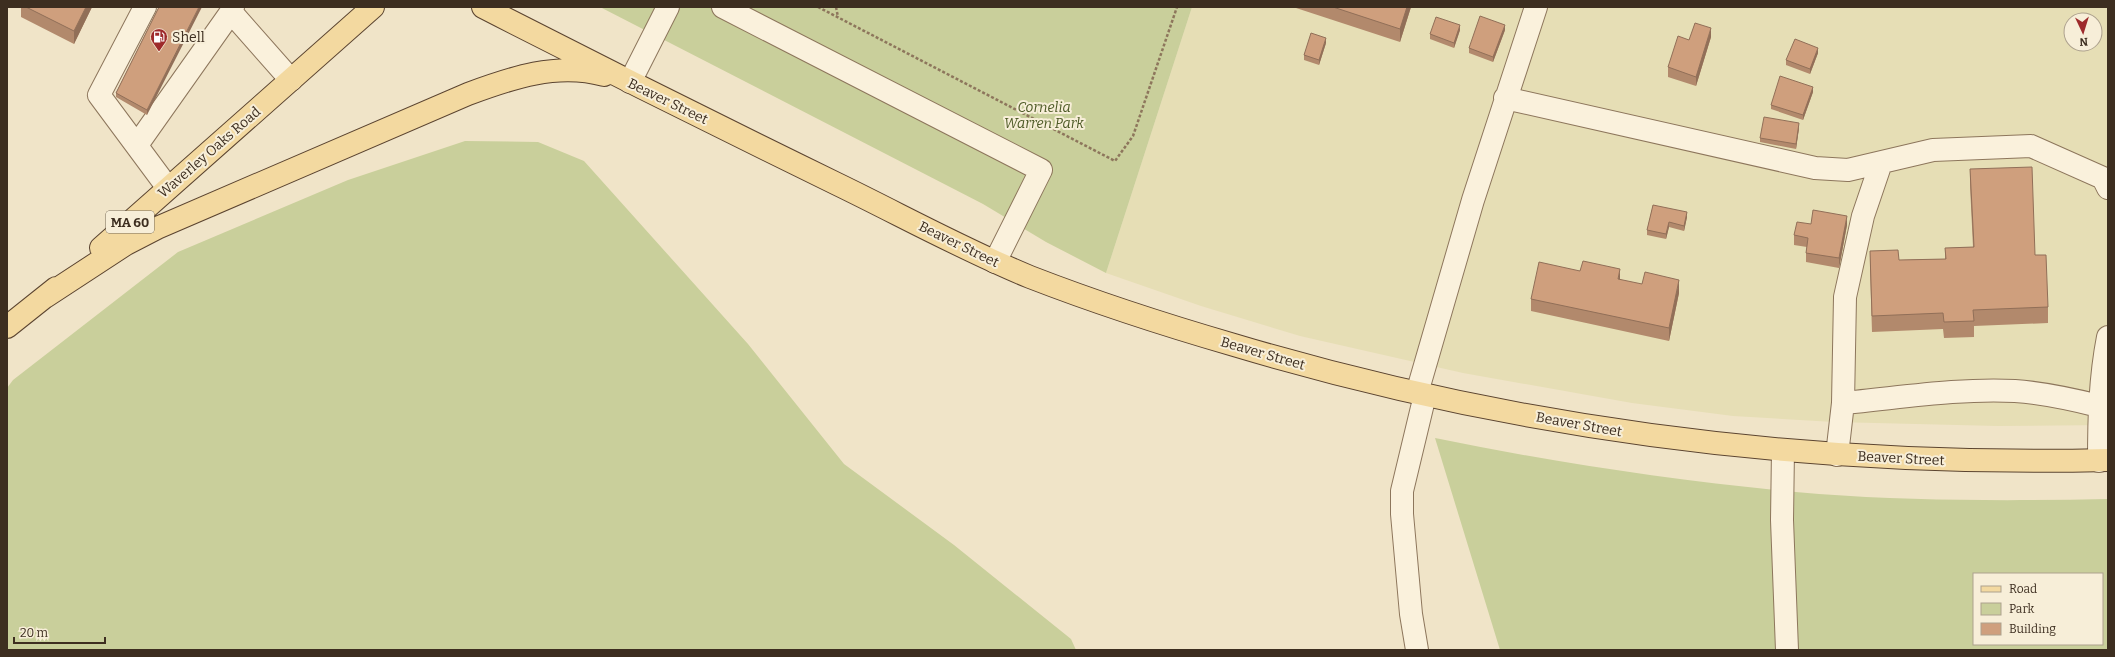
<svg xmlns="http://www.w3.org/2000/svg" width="2115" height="657" viewBox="0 0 2115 657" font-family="Bitter,serif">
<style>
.farmland{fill:#e6deb5;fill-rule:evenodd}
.green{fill:#c9cf9b;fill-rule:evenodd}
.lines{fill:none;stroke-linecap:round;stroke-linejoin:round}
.minor-casing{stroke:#8d765c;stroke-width:24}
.major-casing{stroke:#5b4430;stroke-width:24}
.path{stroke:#8d765c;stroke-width:2.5;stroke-dasharray:3 2;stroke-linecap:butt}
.minor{stroke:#faf1dc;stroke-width:22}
.major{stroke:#f3d9a0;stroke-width:22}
.wall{fill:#b2896c}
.shaded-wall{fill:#916f58}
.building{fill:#cf9f7d;stroke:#916f58}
.labels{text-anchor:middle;stroke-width:4;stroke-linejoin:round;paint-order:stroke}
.shield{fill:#f7eed8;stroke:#756857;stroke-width:1}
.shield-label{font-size:13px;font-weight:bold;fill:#3d2e20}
.poi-label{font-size:14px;fill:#3d2e20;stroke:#f7eed8;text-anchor:start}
.street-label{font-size:14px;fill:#3d2e20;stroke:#f7eed8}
.park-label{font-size:14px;font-style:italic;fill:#4d5a26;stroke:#f7eed8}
</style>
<rect width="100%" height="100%" fill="#f0e4c8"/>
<path class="farmland" d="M1192 7H2108V425L1998 426 1834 422 1733 416 1632 403 1463 373 1300 336 1201 306 1106 273ZM2071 20H2095V44H2071Z"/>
<path class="green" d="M600 7H1192L1106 273 1046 242 983 204Z
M465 141 538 142 584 161 748 344 844 464 954 545 1071 639 1076 650H7V388L13 380 178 252 348 180Z
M1435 438C1562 464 1690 483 1819 494 1915 501 2012 501 2108 499V650H1500ZM1974 574H2102V644H1974Z"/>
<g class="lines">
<g class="minor-casing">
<path id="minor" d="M145 7 99 95 168 188
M233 7 231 12 291 80
M723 7 1041 170 995 262
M630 82 668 7
M1505 98 1815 168 1848 170 1933 150 2031 146 2103 178 2108 188
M137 145 231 12
M1417 393 1473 200 1536 7
M1843 403C1899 398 1958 388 2015 391 2044 393 2071 399 2099 406
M1783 450 1782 520 1787 650
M1837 455 1843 403 1845 297 1863 216 1881 163
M2099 461C2099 419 2100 378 2108 337
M1417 650 1411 614 1402 514V491L1425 395"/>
</g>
<g class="major-casing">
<path id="major" d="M483 7C600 67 718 126 837 184 901 215 964 250 1030 277 1097 303 1165 325 1234 345 1518 430 1812 467 2108 460
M101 248 373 7
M45 297 126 244 157 228 468 94C511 78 557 62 604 75
M7 327 56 288"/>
</g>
<path class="path" d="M818 7 1115 161 1133 136 1177 7
M836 7 838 17"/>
<use href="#minor" class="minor"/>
<use href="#major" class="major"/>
</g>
<path class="wall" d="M21 7H92L74 44 21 17Z
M159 7 147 115 116 97V93Z
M1293 7H1411L1400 42Z
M1460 30 1454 48 1430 39V34Z
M1505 30 1493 62 1469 53V48Z
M1711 37 1696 86 1668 77V67L1689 40Z
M1326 43 1319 65 1304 60V55Z
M1818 53 1810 74 1786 65V60Z
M1813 92 1803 120 1771 109V105Z
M1799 128 1796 149 1760 142V138Z
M1970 169 2035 255 2048 307V323L1974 326V337L1944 338 1943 329 1872 332 1870 267V251L1899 260 1945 259V248L1973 247 1970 185Z
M1653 205 1687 217 1684 231 1669 227 1666 239 1647 235V230Z
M1811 224 1847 225 1839 268 1806 262V253L1807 247 1794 245V235Z
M1620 280 1679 293 1669 341 1531 311V299Z"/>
<path class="shaded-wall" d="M86 7H92L74 44V31Z
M199 7H202L147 115V110Z
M1407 7H1411L1400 42V29Z
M1460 25V30L1454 48V43Z
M1505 25V30L1493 62V57Z
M1711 28V37L1696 86V77Z
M1326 38V43L1319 65V60Z
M1818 48V53L1810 74V69Z
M1813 87V92L1803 120V115Z
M1799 123V128L1796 149V144Z
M1687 212V217L1684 231V226Z
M1847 216V225L1839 268V258Z
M1669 222V227L1666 239V234Z
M1620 269V282L1618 279Z
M1679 280V293L1669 341V328Z"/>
<path class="building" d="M26 7H86L74 31Z
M159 7H199L147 110 116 93Z
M1333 7H1407L1400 29Z
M1480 16 1505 25 1493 57 1469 48Z
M1436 17 1460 25 1454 43 1430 34Z
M1695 23 1711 28 1696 77 1668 67 1678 36 1689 40Z
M1311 33 1326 38 1319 60 1304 55Z
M1795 39 1818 48 1810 69 1786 60Z
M1780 76 1813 87 1803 115 1771 105Z
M1764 117 1799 123 1796 144 1760 138Z
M2032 167 2035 255H2046L2048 307 1973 310 1974 321 1944 322 1943 313 1872 316 1870 251 1898 250 1899 260 1946 259 1945 248 1974 247 1970 169Z
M1653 205 1687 212 1684 226 1669 222 1666 234 1647 230Z
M1813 210 1847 216 1839 258 1806 253 1808 238 1794 235 1797 222 1811 224Z
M1583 261 1620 269 1618 279 1642 284 1645 272 1679 280 1669 328 1531 299 1539 262 1580 271Z"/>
<defs>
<g id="fuel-pin" transform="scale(0.9)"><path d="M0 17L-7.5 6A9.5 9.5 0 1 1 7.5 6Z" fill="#9e2a2b" stroke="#f7eed8"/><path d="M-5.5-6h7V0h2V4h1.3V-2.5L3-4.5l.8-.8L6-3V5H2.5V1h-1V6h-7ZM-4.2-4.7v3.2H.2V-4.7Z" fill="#fff"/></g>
</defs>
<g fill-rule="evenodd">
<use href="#fuel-pin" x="159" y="37"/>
</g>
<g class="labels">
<rect class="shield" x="106" y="211" width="48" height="22" rx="3"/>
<g class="shield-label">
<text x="130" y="227">MA 60</text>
</g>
<g class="poi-label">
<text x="172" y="42">Shell</text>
</g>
<g class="street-label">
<text transform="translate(668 101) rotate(26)" y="5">Beaver Street</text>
<text transform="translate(209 152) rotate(-41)" y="5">Waverley Oaks Road</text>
<text transform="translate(959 244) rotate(26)" y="5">Beaver Street</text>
<text transform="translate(1263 353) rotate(16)" y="5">Beaver Street</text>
<text transform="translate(1579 424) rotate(10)" y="5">Beaver Street</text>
<text transform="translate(1901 458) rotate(3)" y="5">Beaver Street</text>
</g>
<g class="park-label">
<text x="1044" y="112">Cornelia<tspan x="1044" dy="16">Warren Park</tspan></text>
</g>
</g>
<rect width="2115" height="657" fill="none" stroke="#3d2e20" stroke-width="16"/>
<rect x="1973" y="573" width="130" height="72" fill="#f7eed8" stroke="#ada18e"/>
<rect x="1981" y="586" width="20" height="6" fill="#f3d9a0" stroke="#ada18e"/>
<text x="2009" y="593" font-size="12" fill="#3d2e20">Road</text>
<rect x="1981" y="603" width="20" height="12" fill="#c9cf9b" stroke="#ada18e"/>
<text x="2009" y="613" font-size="12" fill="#3d2e20">Park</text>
<rect x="1981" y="623" width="20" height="12" fill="#cf9f7d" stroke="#ada18e"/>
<text x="2009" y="633" font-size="12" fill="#3d2e20">Building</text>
<g transform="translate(2083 32) rotate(176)"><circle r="19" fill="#f7eed8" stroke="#ada18e"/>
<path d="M0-3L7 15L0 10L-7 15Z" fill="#9e2a2b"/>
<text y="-6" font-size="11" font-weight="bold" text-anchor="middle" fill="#3d2e20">N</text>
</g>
<path d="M14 637v6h91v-6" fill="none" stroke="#3d2e20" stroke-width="2"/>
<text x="20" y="637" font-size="12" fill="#3d2e20" stroke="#f7eed8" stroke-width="3" paint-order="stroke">20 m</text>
</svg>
